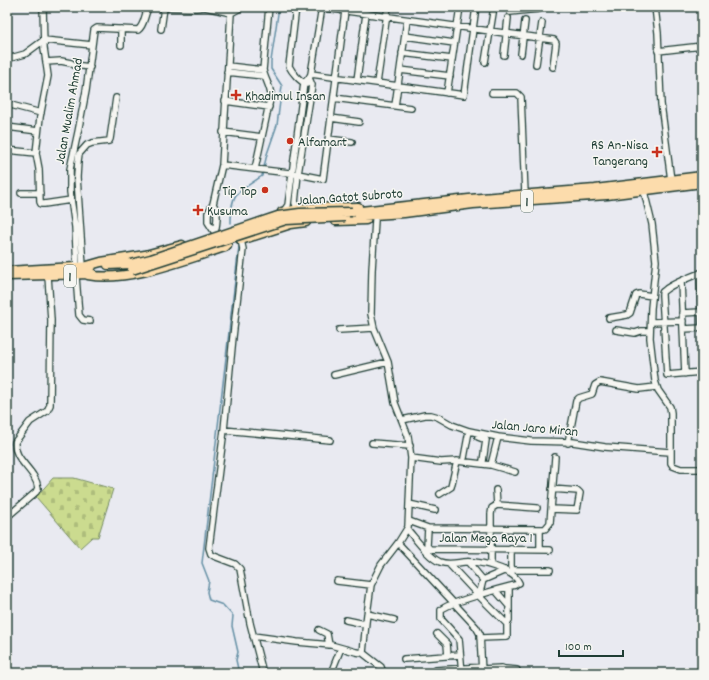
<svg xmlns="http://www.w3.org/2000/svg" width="709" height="680" viewBox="0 0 709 680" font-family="Dekko,sans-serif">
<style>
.cemetery{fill:url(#cemetery-stones);stroke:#758c62}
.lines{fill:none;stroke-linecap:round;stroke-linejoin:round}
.stream{stroke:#6590a5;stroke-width:1.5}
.minor-casing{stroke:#1f3d34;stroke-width:8}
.highway-casing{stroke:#1f3d34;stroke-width:11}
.minor{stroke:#f6f6f2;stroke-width:5.5}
.highway{stroke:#fcdcac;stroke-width:8}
.highway-bridge-casing{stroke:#1f3d34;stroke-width:11;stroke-linecap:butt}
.highway-bridge{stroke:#fcdcac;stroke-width:8}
.poi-dot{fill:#c8321e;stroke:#f6f6f2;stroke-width:1.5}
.labels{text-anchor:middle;stroke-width:3;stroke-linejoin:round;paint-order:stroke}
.shield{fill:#f6f6f2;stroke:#60746d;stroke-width:1}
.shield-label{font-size:13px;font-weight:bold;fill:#1f3d34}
.poi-label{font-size:14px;fill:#1f3d34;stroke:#f6f6f2;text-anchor:start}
.street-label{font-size:14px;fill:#1f3d34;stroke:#f6f6f2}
</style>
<defs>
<pattern id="cemetery-stones" width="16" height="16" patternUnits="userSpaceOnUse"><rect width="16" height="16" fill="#cbdb8f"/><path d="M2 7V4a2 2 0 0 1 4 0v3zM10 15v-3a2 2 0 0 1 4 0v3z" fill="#aebd7c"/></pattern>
</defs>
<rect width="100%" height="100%" fill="#e9eaf1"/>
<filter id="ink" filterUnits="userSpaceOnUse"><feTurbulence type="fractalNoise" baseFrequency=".025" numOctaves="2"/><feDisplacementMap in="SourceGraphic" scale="8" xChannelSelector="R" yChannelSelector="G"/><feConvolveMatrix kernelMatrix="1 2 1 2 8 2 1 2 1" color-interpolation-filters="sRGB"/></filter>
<g filter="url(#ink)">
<path class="cemetery" d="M53 478H74L113 489 98 537H92L80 548 36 497Z"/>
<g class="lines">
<path class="stream" d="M264 167 267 154 277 125 282 86 271 69V61L279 7
M231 223C231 214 231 202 236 195 240 190 256 180 262 176L263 171
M235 673 238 669 236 660 238 652 232 626 233 616 223 605 209 600 207 592 209 581 202 563 239 246"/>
<g class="minor-casing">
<path id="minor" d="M43 7 44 48 48 76 40 117 36 153 39 169 40 202 41 204H44L71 200
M43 7H75
M149 7 196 8 205 7 231 13
M296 7 289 66C292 72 300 82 307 84
M318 7 554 40 556 43 553 67
M510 7V12L539 9
M655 7 658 33 661 104 671 180
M7 26V25
M161 29 164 8
M405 36 454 43
M44 40 92 45
M121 45V29
M658 51 702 46
M402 53 452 59
M521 54 525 21
M504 55 508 18
M7 59 25 54 44 40
M46 62 61 61 71 63 74 65 90 67
M485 62 494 7
M536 64 542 23
M228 66 263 70
M400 70 450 76
M227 72 264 76
M311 74 464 95 476 7
M357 80 366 14
M377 83 388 7
M447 93 460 7
M492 93H517L521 97 525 194
M334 98 411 108
M225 101 269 107
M7 104 41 113
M395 106 407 20
M331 118 359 122
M7 127 38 131
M223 132 262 137
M328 139 352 142
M7 150 36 153
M222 165 298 174 323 179 345 11
M255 169 271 95C270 86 265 79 263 70L269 7
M643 187 652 224 656 261 651 308 650 338 655 381 658 390 670 407 671 413V463L673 466 681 469H702
M21 193H40
M213 204C219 213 217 222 215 233
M298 209 295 203 298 174 312 85 309 78
M283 212 288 205 304 83 309 78 311 74 322 7
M375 220 372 270 371 314 374 328 388 362 395 403 408 436 411 458 408 527 398 543 381 565 371 585 366 622 363 653 381 667 383 673
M219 239 208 222V213L213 204 222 165 231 13 242 7
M238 239 241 240 243 249 233 337 224 430 209 548 211 554 214 556 235 564 240 569 250 623 263 673
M83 266 77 177 78 161 79 154 87 145 92 143 109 141 110 139 116 98
M77 267 75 227 70 192V169L78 132 86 91 94 30 97 28 138 30C145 25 144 14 149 7
M700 273 702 330
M702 273C696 274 670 285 665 290 662 292 662 292 662 295L667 375 702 372
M76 276 79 315 83 320 90 321
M681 282 685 374
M682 313 701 312
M609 318 627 315 630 313 636 295 639 294 652 296
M651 322 683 321
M683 329 702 328
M339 330 374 328
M616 330 635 333 641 331H650
M334 375 388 362
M402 420 425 415H431L438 417 452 425 469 431 498 437 531 441 573 442 605 447 670 452
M224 430 330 440
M478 437 486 440 483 461
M372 443 410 446
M568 443 576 401 579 398 592 394 595 385 600 382 639 389 656 387
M411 458 441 462 457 461 491 465 515 472
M464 458 469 431
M491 465 498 437
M496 490 497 505
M440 494 451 487 457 461
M409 504 435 510
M551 509 577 510 580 493 578 491 552 489
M7 517 36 492 38 488C36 470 13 460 15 442L30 422 47 411 50 405 51 320 48 276
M409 521 428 528 545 529 550 523 555 457
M428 528 427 546 430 549 550 550
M407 529C415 538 429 558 440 562 448 565 455 563 464 562 478 561 513 568 519 583
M398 543 476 627 480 634 482 673
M511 549V567L513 570H550
M540 550V529
M491 561V514L492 508 497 505 537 508
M468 562 483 580 506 570
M449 564 479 596 507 624V637L480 638
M337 581 371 585
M496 591 508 605
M479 596 483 580
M367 614 394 620
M346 620 365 624
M507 624 509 621V587
M319 630 327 634 329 645
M437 634 447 644 448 656
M253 636 297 642 331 645 356 652 363 653
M404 659 460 655
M333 668 341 648
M482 669 502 668 506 670V673
M505 669 517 670 518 673
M434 673 436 670 482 667
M462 673 459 639 441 619V610C447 603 503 588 515 585"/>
</g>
<g class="highway-casing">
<path id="highway" d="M282 212 306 208 358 207
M352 212 469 199 595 189 702 176
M359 216 404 213 473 204 607 195 702 183
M336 221 366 220
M241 240 291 224 306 222
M108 265 131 264
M87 266 101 262 145 255 182 245
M7 271 92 266
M88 275C127 283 187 259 225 247L227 245 226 239
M7 276 93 274"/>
</g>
<use href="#minor" class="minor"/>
<use href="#highway" class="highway"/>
<g class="highway-bridge-casing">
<path id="highway-bridge" d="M131 264 151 259 278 216 300 213 352 212
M132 270 286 220 345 217"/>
</g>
<use href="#highway-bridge" class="highway-bridge"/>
</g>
</g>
<g class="poi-dot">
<path d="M234 89h4v4h4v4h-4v4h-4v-4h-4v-4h4z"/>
<circle cx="290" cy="141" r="4"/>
<path d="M655 146h4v4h4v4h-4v4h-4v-4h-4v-4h4z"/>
<circle cx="265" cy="190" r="4"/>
<path d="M196 204h4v4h4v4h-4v4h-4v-4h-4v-4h4z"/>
</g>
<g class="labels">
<g class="shield">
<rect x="521" y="190" width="12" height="22" rx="3"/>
<rect x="64" y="265" width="12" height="22" rx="3"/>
</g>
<g class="shield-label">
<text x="527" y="206">1</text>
<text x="70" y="281">1</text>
</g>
<g class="poi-label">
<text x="245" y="100">Khadimul Insan</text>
<text x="298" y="146">Alfamart</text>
<text x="648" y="149" text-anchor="end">RS An-Nisa<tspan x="648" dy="16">Tangerang</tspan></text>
<text x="257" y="195" text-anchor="end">Tip Top</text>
<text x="207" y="215">Kusuma</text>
</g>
<g class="street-label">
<text transform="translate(68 111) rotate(-80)" y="5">Jalan Mualim Ahmad</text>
<text transform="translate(350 196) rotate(-4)" y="5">Jalan Gatot Subroto</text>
<text transform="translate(535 427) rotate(5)" y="5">Jalan Jaro Miran</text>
<text x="486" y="542">Jalan Mega Raya 1</text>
</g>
</g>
<rect width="709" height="680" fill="none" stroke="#f6f6f2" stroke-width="24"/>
<rect x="12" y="12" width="685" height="656" fill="none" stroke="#1f3d34" stroke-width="1.5" filter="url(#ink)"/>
<path d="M559 650v6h64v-6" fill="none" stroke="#1f3d34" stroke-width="2"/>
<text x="565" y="650" font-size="12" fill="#1f3d34" stroke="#f6f6f2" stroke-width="3" paint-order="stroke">100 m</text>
</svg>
